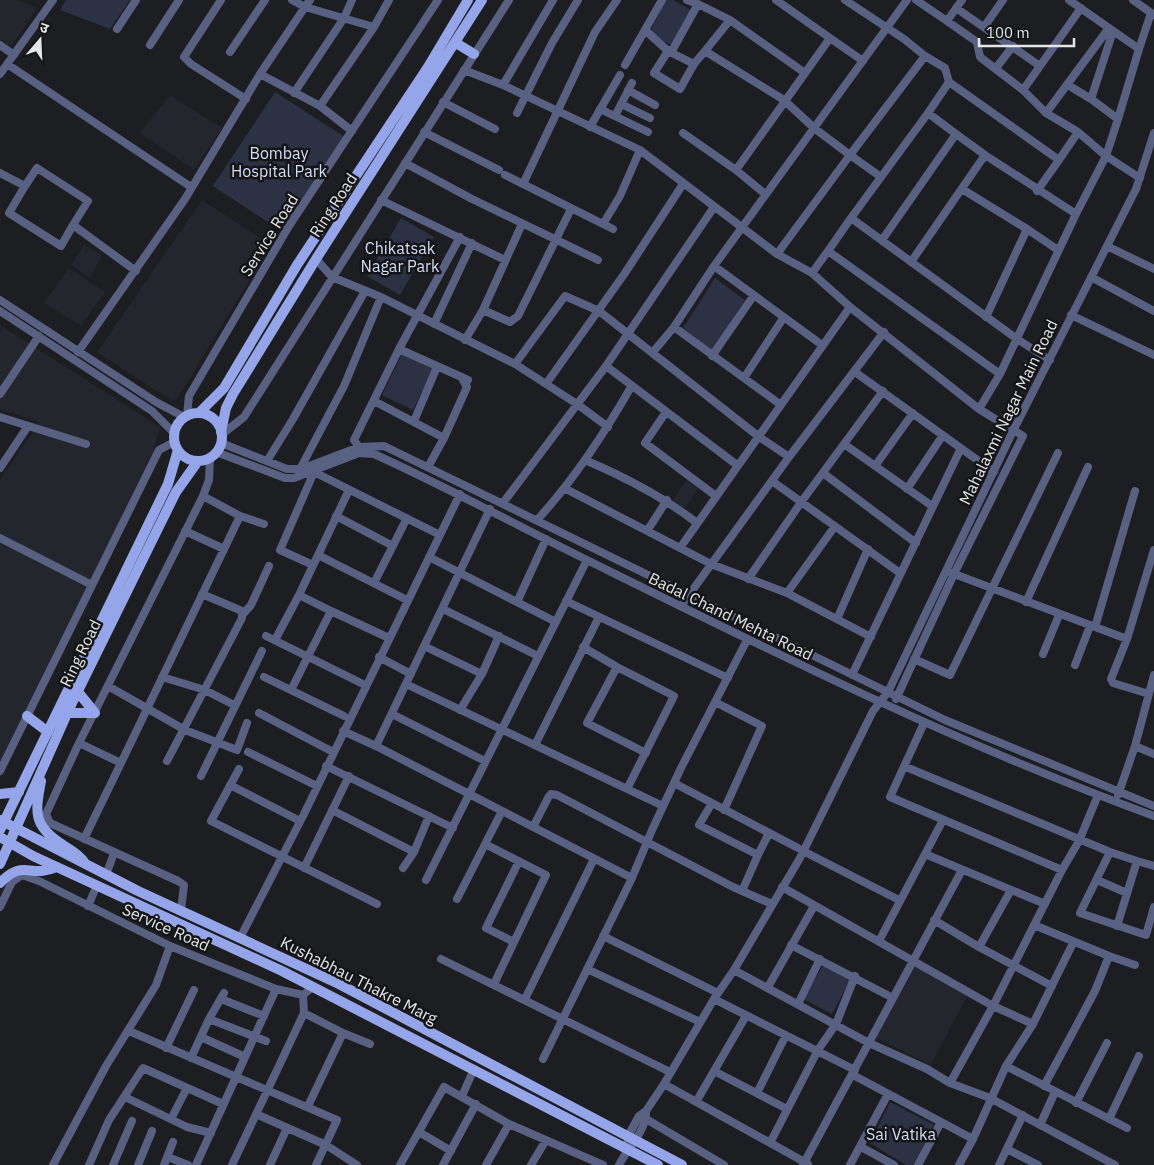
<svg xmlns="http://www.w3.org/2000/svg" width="1154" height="1165" viewBox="0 0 1154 1165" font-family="'IBM Plex Sans','Noto Sans Devanagari',sans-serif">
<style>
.built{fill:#24262e}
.green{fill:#2c3144}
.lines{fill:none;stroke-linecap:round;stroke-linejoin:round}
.minor{stroke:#596182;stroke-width:8}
.major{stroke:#95a5e9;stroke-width:10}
.labels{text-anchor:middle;stroke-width:5;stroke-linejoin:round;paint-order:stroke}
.park-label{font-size:16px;fill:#d6dcf6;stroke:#141517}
.street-label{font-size:16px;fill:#e6e6e8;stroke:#141517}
</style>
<rect width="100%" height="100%" fill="#1d1e21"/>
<path class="built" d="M0 0H18L37 8 11 47 0 39Z
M170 95 222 128 194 170 140 133Z
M202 200 271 245 177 399 172 401 97 352Z
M84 245 102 255 90 278 71 265Z
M69 268 105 292 81 326 44 303Z
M0 325 160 427 154 450 0 767V480L40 422 0 409Z
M688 478 700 486 684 509 672 501Z
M914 965 968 994 931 1065 874 1037Z"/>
<path class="green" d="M66 0H130L110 29 60 10Z
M666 0H673L691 10 673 46 649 34Z
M275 92 345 137 283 232 213 186Z
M401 218 434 237 400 295 367 276Z
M715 278 745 300 712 351 683 328Z
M402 354 433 369 413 410 382 395Z
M824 964 851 978 832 1014 803 999Z
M890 1102 934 1125 913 1165H906L870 1143Z"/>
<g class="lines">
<path class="minor" d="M221 0 184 57 191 64 246 99
M292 0 305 7 310 0
M845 0 904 39 925 56
M916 0 947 21 962 0
M1069 0 1139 49 1118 119 1091 99 1113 31
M1133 0 1154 15
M698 4 730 20
M956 8 1040 66 1081 8
M947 21 977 42 980 57 1023 90 1040 66
M984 27 1003 0
M117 29 136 0
M645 30 668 51 694 64 680 89 654 73 668 51 673 49 698 4 687 0
M830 38 863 61
M0 45 14 55
M150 45 179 0
M1139 49 1151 13
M230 52 265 0
M7 64 191 187
M694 64 705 51
M625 65 662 0
M996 68 1013 46
M464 70 503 85 640 150 777 254 812 273 850 307 979 409 1023 436 954 574 896 699
M805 73 730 20 705 51 784 100 814 128 907 0
M0 74 53 0
M260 74 320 106 352 131
M503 85 553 0
M1068 85 1091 99
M628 90 655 105
M1023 90 1046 113 1078 132
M294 93 344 18 352 0
M443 102 495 129
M621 104 650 118
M320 106 374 27
M600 109 648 132
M517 113 552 43 578 0
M928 113 949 82 1059 160 1078 132 1106 156 1076 214 985 155
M1046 113 1109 28
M615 116 632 83
M1118 119 1106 156 1140 178
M590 127 620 75
M424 132 499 170
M683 133 736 170 830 38 776 0
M405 163 472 199 598 260
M736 170 765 194
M0 173 25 186 37 168 88 201 73 225 136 271
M505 175 613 229
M881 177 850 155 925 56 945 68 949 82
M523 184 595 32 617 0
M25 186 9 213 61 246 73 225
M962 189 1027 229 986 317
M1037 191 1059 160
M381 200 505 260
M851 218 928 113 956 134 882 240
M603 224 620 196 640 150
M1027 229 1058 250
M1107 246 1154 269
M828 251 851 218 1017 339 1050 360
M316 259 332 277 381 297 515 364 577 404 608 427
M911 262 985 155 956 134
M714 266 822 345
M812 273 828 251 1000 374 979 409
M1091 277 1154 311
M0 300 156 402 184 417
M483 310 510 322 518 316 571 209
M0 311 152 411 174 433
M1071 315 1154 355
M434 324 472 243
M674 327 781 405
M465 340 483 310 522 224
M399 349 468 380
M78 352 185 199 260 74 305 7 374 27 389 0
M653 352 674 327 714 266 814 128 850 155 777 254
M712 356 754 295
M515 364 565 296 599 311 758 436 789 457
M606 366 737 465
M855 372 994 472
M1000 374 1076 214
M744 378 784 317
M546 384 625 273 683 184
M0 394 39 336
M374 401 444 438 467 387 463 380
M666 412 645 443 716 496
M187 415 189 396 289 226 438 0
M0 417 86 444
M414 421 437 367
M221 435 244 417 509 0
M221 443 287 469H300L312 465 359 447 384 446 945 720 1154 806
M844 444 932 506
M359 447 354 440 399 349 460 237
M216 452 285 478H294L359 453 374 454C447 487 516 525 587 560 773 652 959 745 1154 816
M585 460C625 477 662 496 697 523
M267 461 293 419 365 291
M875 466 913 413
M428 467 444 438
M0 468 28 426
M300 469 344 386 381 297
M823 473 916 543
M772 481 900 573
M566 489 711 564 787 593 871 637
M907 489 943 435
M503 503 606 366 714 207
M240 516 264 524
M336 516 393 546
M537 520C574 480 604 434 631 387
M185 531 224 549
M647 531 667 500
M0 538 92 585
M680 548 850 307
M318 555 407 600
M429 557 556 622
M313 565 280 550 314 472 440 535
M949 572 1127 639
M748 579 802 501 883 391
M374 583 407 518
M787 593 835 526
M566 601 728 678
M517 602 546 539
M1026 602 1088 467
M681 606 789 457 884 332
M443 609 538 656
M331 611 389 638
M243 614 251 605 269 566
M837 619 868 549
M1095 627 1135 491
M266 636 361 683
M275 640 299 595
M424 646 482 674
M583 647 617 667 674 696 627 789
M1043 654 1059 615
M379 657 411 674
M914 659 950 675 1058 453
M1075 665 1090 626
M617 667 587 723 646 753
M852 675 961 448
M162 677 205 690 234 705
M264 677 344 716
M406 684 663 806
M108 686 185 730 237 750 247 723
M291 690 331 611 299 595 349 490
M1149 694 1113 683 1111 679 1127 639 1154 550
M715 702 762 726 724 810
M460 710 482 674 499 636
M259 713 333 752
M392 714 485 761
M924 723 890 797 1062 870
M343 731 376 746 632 878
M79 743 121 763 240 516 203 496
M535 745 599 617
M376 746 490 509
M1135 746 1154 754
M248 752 317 786
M167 761 242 618V611L202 594
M326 766 453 828
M906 767 1110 852 1080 913 1146 935 1154 907
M239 769 211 821 377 904
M0 771 159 450 174 442
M201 776 262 651
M674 783 798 848
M230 785 300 821
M1118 795 1135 746 1154 675
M712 803 699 825 758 855 769 833
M332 810 414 852
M533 827 549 796 551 794 557 795 733 887 772 904
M84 839 121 763
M485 844 546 875 494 984
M803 851 899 900
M1110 852 1137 861
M925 854 1045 904
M304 868 349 776
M403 868 414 852 429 816
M106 875 114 853
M426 880 587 560
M1097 880 1127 893
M782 887 993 1006 1033 1024
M742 891 758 855
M457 899 502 811
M88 906 97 885
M0 907 12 882 22 875 39 881 170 946 276 989 303 995 313 987
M181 910 184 885 178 881 50 823 46 814 79 743 203 496 209 480 210 457
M934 920 979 947 1052 986
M1034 925 1109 956 1095 991 1044 1086
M1117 926 1137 861 1154 866
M603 936 718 993
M240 938 304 814 460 494
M879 941 943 820
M514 942 486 928 519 861
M791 945 893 998
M979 947 1011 890
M1109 956 1135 965
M441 959 670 1072
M587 969 700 1022
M734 970 869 1043 927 1069 950 1083 990 1098 1115 1165
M768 987 814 906
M303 995 304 1013 343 1033 370 1044
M221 999 264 1016
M525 999 594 859
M714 999 855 1070
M798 1004 820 959
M209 1019 224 993
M129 1031 337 1120 316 1165
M201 1037 245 1057
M166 1048 194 990
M191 1058 209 1019 266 1041
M543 1059 632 878 652 830 681 768 747 640
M1006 1066 1127 1128
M714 1071 787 1109
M853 1075 973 1139 1006 1066 1033 1024 1073 943
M950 1083 993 1006 1062 870 1079 841 1098 795
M664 1084 808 1164
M757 1093 786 1035
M462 1096 474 1069
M125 1097 187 1127 211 1133
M696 1102 746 1016
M1076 1103 1107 1043
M308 1106 343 1033
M256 1114 326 1145 357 1165
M171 1119 187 1088
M646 1119 724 1165
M1109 1119 1139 1056
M1040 1125 1055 1092
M419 1132 451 1151
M770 1143 818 1050 836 1024 855 976
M861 1147 894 1165
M627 1149 628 1136 639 1116 646 1111 664 1084 714 999 734 970 800 858 873 711 888 692 1013 431 1136 189 1154 133
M1007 1149 1038 1165
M168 1157 188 1165
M53 1165 106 1066 156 985 170 946
M89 1165 109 1120 143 1068 223 1104
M113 1165 132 1121
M138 1165 152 1131
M164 1165 173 1142
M196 1165 276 989
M232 1165 304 1013
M270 1165 287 1128
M400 1165 444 1087 509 1124 603 1165
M443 1165 476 1104
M486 1165 509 1124
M531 1165 546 1140
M619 1165C627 1149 644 1133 646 1115
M803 1165 962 870
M850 1165 888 1094
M918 1165 941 1122
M959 1165 973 1139
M999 1165 1023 1115"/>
<path class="major" d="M456 43 474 54
M199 413 224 388 297 265 428 67 468 0
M174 437a24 24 0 1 1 48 0a24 24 0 1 1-48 0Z
M221 432 226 408 233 394 316 259 482 0
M78 692 95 713
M68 713H95
M27 716 48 732
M41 781C35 813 33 826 63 845 71 850 79 854 84 862
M0 794 19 792
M0 820 138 891 339 984 682 1165
M0 830 168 484 178 450
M0 837 33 856 282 971 658 1165
M0 864 70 707 176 492 198 461
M0 883C24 858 29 879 57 867"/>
</g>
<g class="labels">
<g class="park-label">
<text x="279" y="159">Bombay<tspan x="279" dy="18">Hospital Park</tspan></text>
<text x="400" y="254">Chikatsak<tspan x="400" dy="18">Nagar Park</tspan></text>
<text x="901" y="1140">Sai Vatika</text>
</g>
<g class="street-label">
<text transform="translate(333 205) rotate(-57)" y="6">Ring Road</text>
<text transform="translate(269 235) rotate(-58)" y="6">Service Road</text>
<text transform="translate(1008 412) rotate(-64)" y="6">Mahalaxmi Nagar Main Road</text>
<text transform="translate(731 616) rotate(26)" y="6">Badal Chand Mehta Road</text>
<text transform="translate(80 653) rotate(-64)" y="6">Ring Road</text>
<text transform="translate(166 927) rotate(24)" y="6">Service Road</text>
<text transform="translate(359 980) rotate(27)" y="6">Kushabhau Thakre Marg</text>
</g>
</g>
<g transform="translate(40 40) rotate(19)" stroke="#141517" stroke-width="4" paint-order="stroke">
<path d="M0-4L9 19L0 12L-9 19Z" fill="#e6e6e8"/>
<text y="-8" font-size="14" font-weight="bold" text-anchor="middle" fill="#e6e6e8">उ</text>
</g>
<path d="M979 38v8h95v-8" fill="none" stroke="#e6e6e8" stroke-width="2.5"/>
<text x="986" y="38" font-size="15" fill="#e6e6e8" stroke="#141517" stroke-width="4" paint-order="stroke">100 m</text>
</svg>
